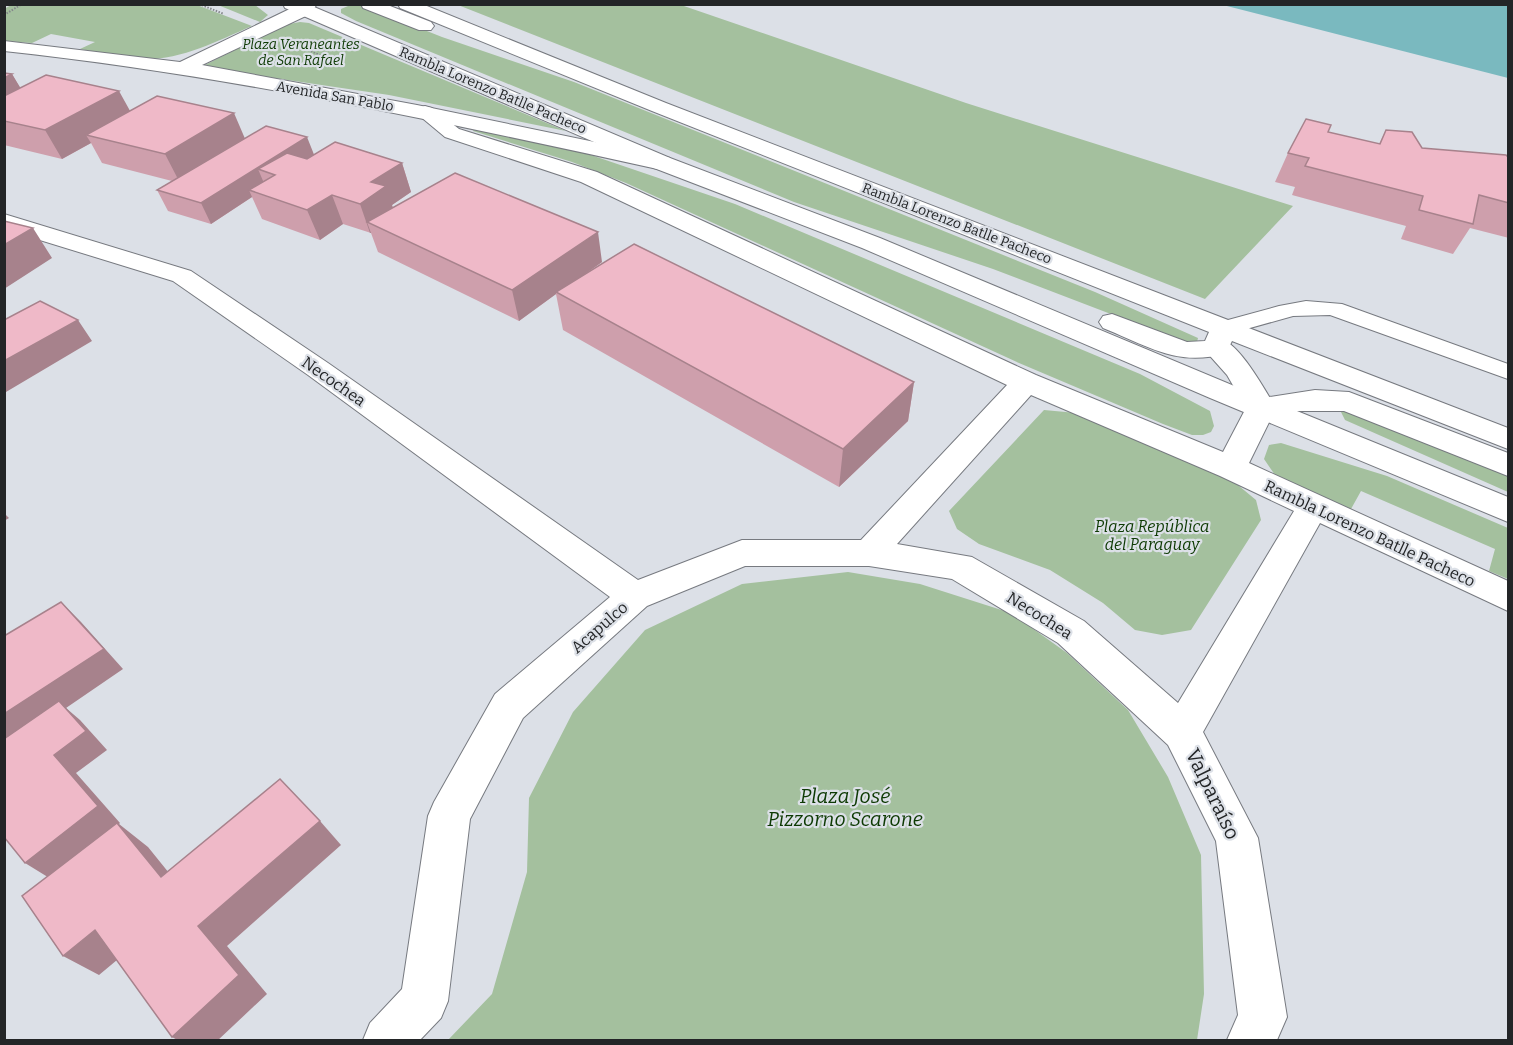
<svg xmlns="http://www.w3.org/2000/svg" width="1513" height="1045" viewBox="0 0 1513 1045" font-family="Bitter,serif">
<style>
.green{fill:#a4c09e}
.water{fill:#7ab9bf}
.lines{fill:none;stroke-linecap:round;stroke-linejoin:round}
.service-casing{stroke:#777a80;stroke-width:2}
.minor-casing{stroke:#777a80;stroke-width:2}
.tertiary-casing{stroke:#777a80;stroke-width:2}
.secondary-casing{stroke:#777a80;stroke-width:2}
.path{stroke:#84878b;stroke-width:2;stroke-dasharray:1.5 1.5;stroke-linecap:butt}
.service{fill:#fff;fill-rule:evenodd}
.minor{fill:#fff;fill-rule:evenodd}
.tertiary{fill:#fff;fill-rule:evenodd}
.secondary{fill:#fff;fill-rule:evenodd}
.wall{fill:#ce9fac}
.shaded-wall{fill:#a7828c}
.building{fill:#efb9c8;stroke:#a7828c;stroke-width:1.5}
.labels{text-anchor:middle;stroke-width:4.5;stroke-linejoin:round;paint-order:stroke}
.far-park-label{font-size:14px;font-style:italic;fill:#0d3a03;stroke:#dce0e7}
.far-street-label{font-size:14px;fill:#232527;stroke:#dce0e7}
.street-label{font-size:16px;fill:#232527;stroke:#dce0e7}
.park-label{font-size:16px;font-style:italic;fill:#0d3a03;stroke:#dce0e7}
.near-street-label{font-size:20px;fill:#232527;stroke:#dce0e7}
.near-park-label{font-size:20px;font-style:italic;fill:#0d3a03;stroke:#dce0e7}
</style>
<rect width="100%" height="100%" fill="#dce0e7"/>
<path class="green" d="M13 4 197 5 252 26C215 42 178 62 136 59 117 57 98 52 80 49L95 42 51 34 32 43 5 41 4 9Z
M218 5H255L268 15 260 22Z
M458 5H681L966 103 1293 206 1205 299Z
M348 6H364L442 37 574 82 1095 292 1198 338 1197 342 1190 343 1163 334 993 269 794 202 356 21 341 13V9Z
M300 22 309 23 566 131 389 95 206 68 205 65 284 25Z
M475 127 585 153 735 204 1140 374 1210 411 1214 426 1211 432 1203 435H1192L1163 424 1019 363 626 183 572 162 473 131Z
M1044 410 1087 414 1233 481 1256 500 1261 520 1191 630 1162 635 1135 630 1103 603 1050 570 979 544 957 529 949 511Z
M1341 412H1349L1361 416 1508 475V492L1345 420Z
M1281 443 1387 476 1508 528V579L1489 571 1495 549 1361 491 1351 509 1275 475 1264 459 1269 445Z
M848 572 920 584 1011 613 1067 653 1128 710 1168 777 1201 855 1204 994 1197 1040H448L492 994 527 872 529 798 573 712 645 630 742 584Z"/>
<path class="water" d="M1223 5H1508V78Z"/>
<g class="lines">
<g class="service-casing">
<path id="service" d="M1306 301 1342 304 1508 364V379L1330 315 1293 316 1225 335 1217 333 1214 328 1217 323 1279 306Z"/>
</g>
<g class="minor-casing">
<path id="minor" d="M425 106 432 108 459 129 597 172 1036 375 1223 452 1246 408 1227 375 1202 347 1206 341C1213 339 1218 337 1225 341 1243 350 1265 390 1276 408L1249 463 1508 581V611L1320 523 1203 732 1258 838 1287 1017 1277 1040H1227L1238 1015 1216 841 1168 745 1058 643 952 579 869 566H745L647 606 523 718 470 819 448 1001 441 1018 420 1040H363L370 1023 402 989 428 816 434 802 495 694 610 597 308 375 173 281 4 229V214L191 271 328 363 638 580 742 540H861L1007 385 581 182 445 137 415 112 418 108ZM1031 395 1220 476 1294 511 1178 703 1084 621 972 557 897 544Z"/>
</g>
<g class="tertiary-casing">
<path id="tertiary" d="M300 4H317L310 14 202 65 417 105 662 156 670 158 673 163 670 168 662 170C444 122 227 75 4 51V41L180 62Z"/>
</g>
<g class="secondary-casing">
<path id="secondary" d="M283 4H307L670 158 880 238 1263 398 1315 390 1349 392 1508 453V476L1344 411H1297L1508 497V522L1210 398 862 248 654 168 285 8Z
M361 4H385L431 22 434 26 431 30H419L363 8Z
M398 4H422L666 103 1508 428V449L1232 341 1226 353C1178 368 1146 345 1103 328L1099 322 1103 316 1112 314 1187 342 1205 341 1209 332 652 111 400 8Z"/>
</g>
<path class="path" d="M199 4 224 14
M4 15 22 4
M300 46 339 64"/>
<use href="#service" class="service"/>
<use href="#minor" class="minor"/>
<use href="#tertiary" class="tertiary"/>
<use href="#secondary" class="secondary"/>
</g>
<path class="wall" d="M4 73 12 74 20 88 130 111 314 155 402 163 411 192 392 205 393 208 602 262 591 270 914 382 908 421 839 487 563 330 556 294 519 321 378 252 371 233 343 224 320 240 262 219 252 197 211 224 168 211 157 190 172 181 102 163 91 143 62 159 4 145Z
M1386 130 1422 148 1509 158V238L1470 228 1453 254 1401 239 1406 226 1292 195 1295 187 1275 182 1288 153 1328 132 1379 144Z"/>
<path class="shaded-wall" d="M12 74 29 102 4 115V78Z
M119 91 134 118 86 135 91 143 62 159 45 130Z
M234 113 246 141 180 183 165 154Z
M307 137 315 157 275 175 258 169 266 188 249 190 252 197 211 224 201 203Z
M402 163 411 192 392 205 395 216 367 222 371 233H370L360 204 371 182Z
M332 195 343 224 320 240 307 210Z
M33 228 52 258 4 289V245Z
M598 232 602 262 558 293 556 292V294L519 321 512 290Z
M78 320 92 341 6 392 4 390V361Z
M914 382 908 421 839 487 843 449Z
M4 513 9 518 4 521Z
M61 602 81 622 123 669 66 708 80 720 107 750 76 773 120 823 119 824 148 847 190 899 51 879 25 863 4 749V714Z
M320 821 341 845 227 946 267 994 217 1041H179L172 1037 198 926Z
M95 930 129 950 99 975 63 956Z"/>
<path class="building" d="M4 73 12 74 4 78Z
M46 75 119 91 45 130 4 121V96Z
M157 96 234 113 165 154 86 135Z
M1306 119 1331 125 1328 132 1380 144 1386 130 1412 132 1422 148 1506 155 1509 158V203L1479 195 1473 224 1419 210 1423 196 1305 166 1309 158 1288 153Z
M266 126 307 137 201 203 157 190Z
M335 142 402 163 371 182 386 186 360 204 332 195 307 210 249 190 275 175 258 169 287 153 307 159Z
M455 173 598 232 512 290 367 222Z
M4 221 33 228 4 245Z
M634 244 914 382 843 449 556 292Z
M40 301 78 320 4 361V320Z
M61 602 104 649 4 714V636Z
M59 701 86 731 54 755 98 806 25 863 4 837V739Z
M280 779 320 821 198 926 239 975 172 1037 95 930 63 956 22 896 117 823 161 877Z"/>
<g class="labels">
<g class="far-park-label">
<text x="301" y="49">Plaza Veraneantes<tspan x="301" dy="16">de San Rafael</tspan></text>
</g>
<g class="far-street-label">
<text transform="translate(493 90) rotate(23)" y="5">Rambla Lorenzo Batlle Pacheco</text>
<text transform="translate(335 96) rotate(10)" y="5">Avenida San Pablo</text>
<text transform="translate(957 223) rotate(21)" y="5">Rambla Lorenzo Batlle Pacheco</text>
</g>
<g class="street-label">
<text transform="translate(334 381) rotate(35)" y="6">Necochea</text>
<text transform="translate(1370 533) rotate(25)" y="6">Rambla Lorenzo Batlle Pacheco</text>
<text transform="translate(1040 615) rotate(32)" y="6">Necochea</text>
<text transform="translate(599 627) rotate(-41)" y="6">Acapulco</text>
</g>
<g class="park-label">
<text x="1152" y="532">Plaza República<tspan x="1152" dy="18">del Paraguay</tspan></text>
</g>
<g class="near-street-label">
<text transform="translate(1213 794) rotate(64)" y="7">Valparaíso</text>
</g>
<g class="near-park-label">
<text x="845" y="803">Plaza José<tspan x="845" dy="23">Pizzorno Scarone</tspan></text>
</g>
</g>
<rect width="1513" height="1045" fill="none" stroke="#232527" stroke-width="12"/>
</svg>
